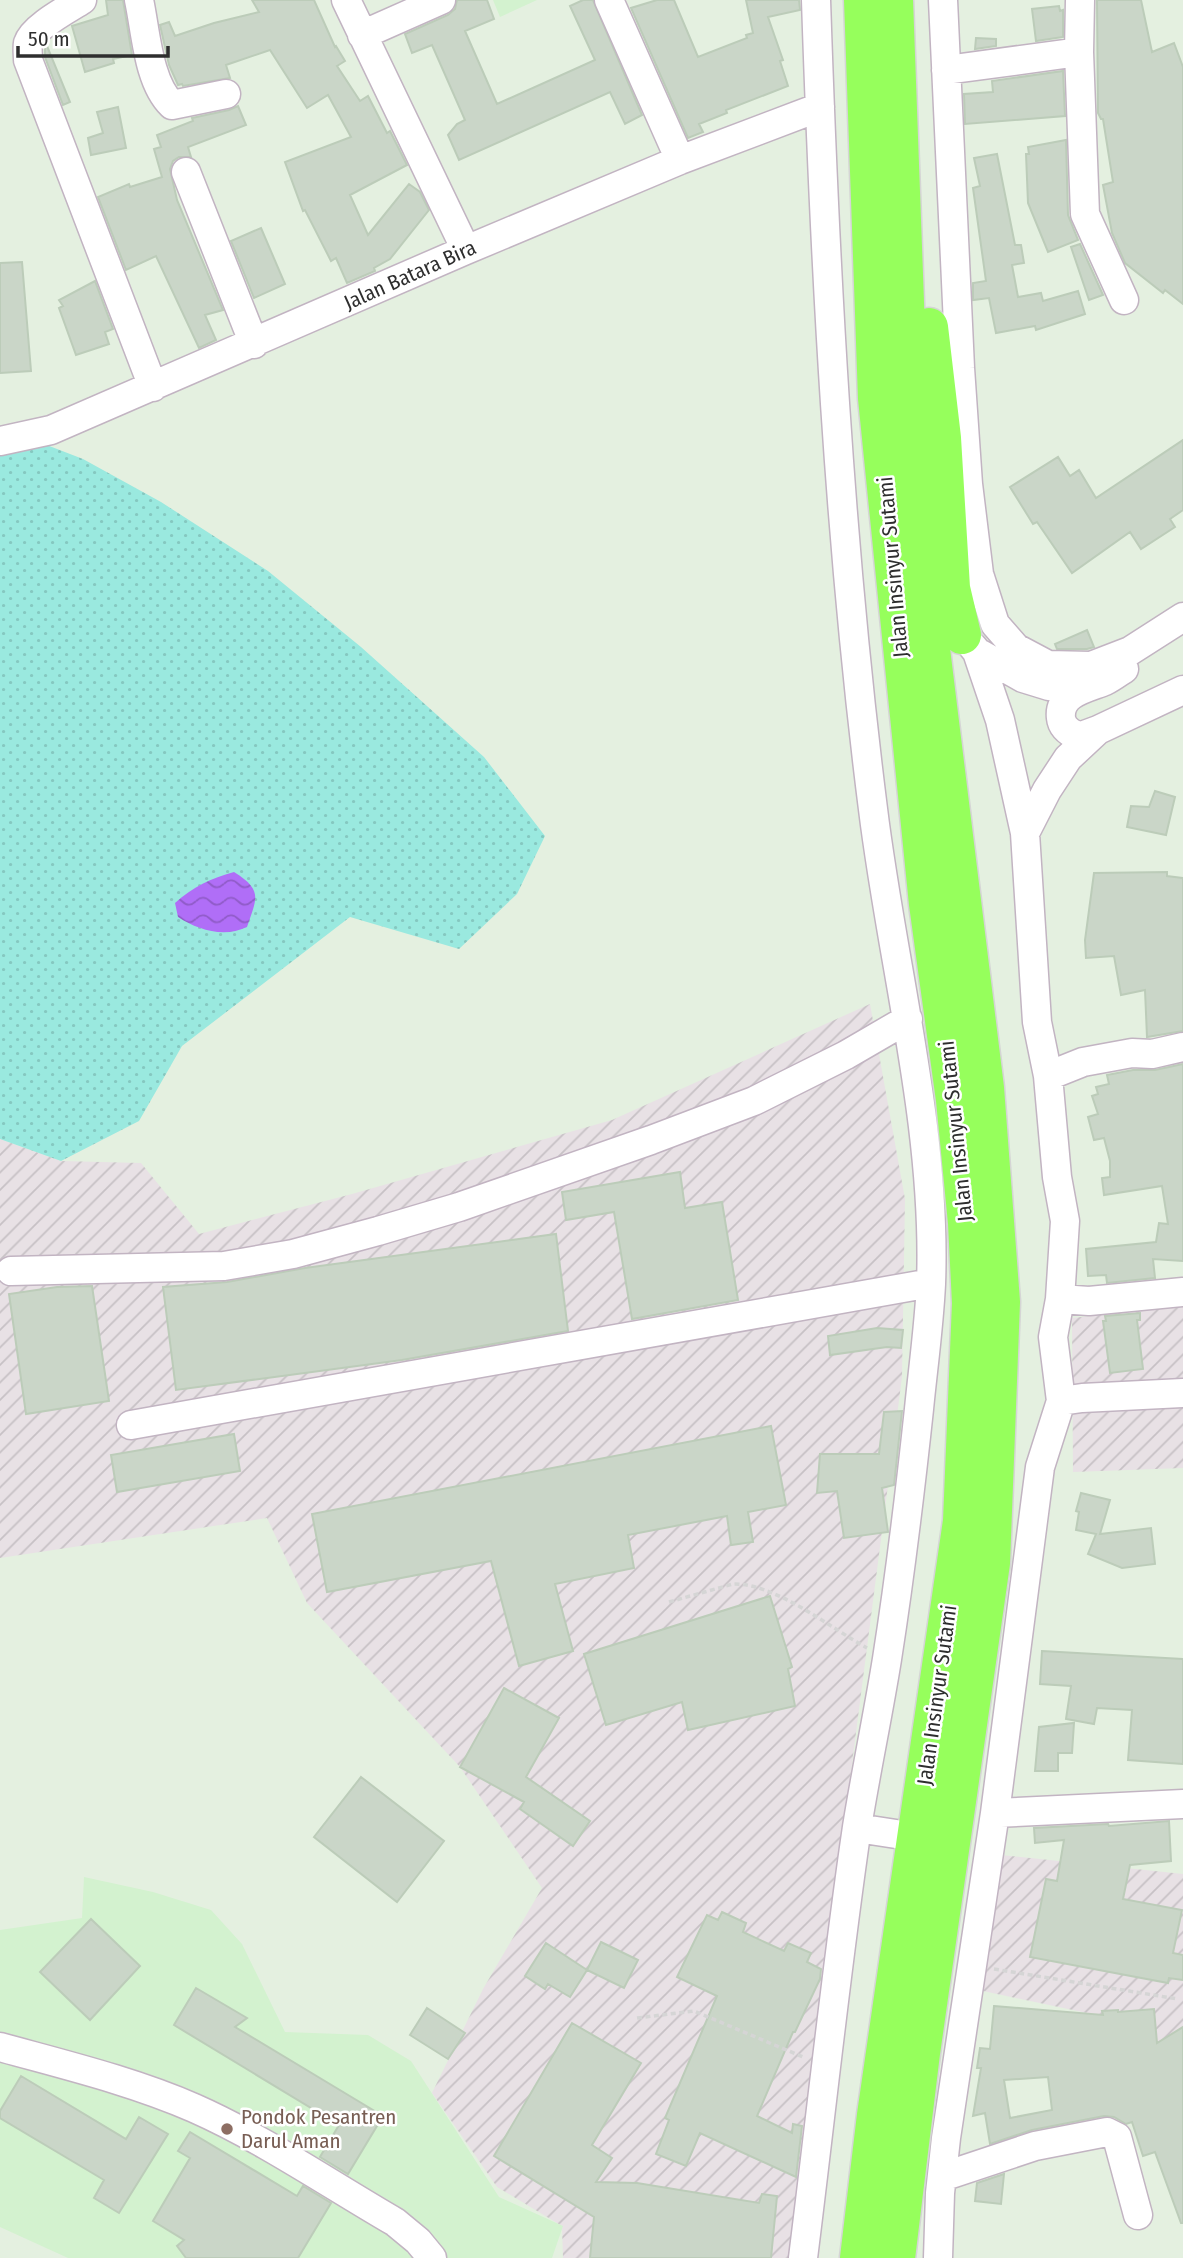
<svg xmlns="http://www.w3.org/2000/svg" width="1183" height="2258" viewBox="0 0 1183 2258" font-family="'Fira Sans Condensed',sans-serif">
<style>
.industrial{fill:url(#industrial-furrows)}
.education{fill:#d3f2cf}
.grass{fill:url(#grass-dots)}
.water{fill:url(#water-waves)}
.building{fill:#cad6c8;stroke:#bcccb9;stroke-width:2;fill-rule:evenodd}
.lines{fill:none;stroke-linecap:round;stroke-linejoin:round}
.minor-casing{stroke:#c2b4c2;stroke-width:31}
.highway-casing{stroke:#d5d5d5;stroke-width:41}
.path{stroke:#d5d5d5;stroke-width:3.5;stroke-dasharray:5 3.5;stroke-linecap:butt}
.minor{stroke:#fff;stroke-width:28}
.highway{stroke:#96ff5c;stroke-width:38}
.education-dot{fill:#8d6e63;stroke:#fff;stroke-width:2.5}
.labels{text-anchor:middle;stroke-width:5;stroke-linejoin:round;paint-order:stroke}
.street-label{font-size:21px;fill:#2e2e2e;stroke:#fff}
.education-label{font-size:21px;fill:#785e54;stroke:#fff;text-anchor:start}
</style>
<defs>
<pattern id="industrial-furrows" width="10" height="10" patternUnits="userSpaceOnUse" patternTransform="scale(1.75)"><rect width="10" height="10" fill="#e8e1e5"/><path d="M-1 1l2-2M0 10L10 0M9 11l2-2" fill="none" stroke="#c7c1c5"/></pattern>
<pattern id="grass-dots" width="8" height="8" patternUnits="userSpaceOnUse" patternTransform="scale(1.75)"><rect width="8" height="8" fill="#9ae9df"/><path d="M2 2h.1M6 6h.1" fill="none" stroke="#85c8c0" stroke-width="1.8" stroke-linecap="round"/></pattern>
<pattern id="water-waves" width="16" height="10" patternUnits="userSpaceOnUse" patternTransform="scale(1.75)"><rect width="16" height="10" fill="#b06ef7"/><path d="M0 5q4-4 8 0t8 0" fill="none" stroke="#905bc8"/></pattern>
</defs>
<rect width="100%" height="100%" fill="#e4f0e0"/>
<path class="industrial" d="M870 1004 905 1199 902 1377 788 2258H563L562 2226 497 2187 432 2093 483 1989 542 1888 460 1767 307 1603 267 1518 0 1558V1139L61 1161 141 1163 199 1234 352 1194 612 1120Z
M1183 1302V1468L1073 1472 1072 1318 1164 1308Z
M1001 1855 1183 1874V2096L1103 2085 1087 2013 983 1991Z"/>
<path class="education" d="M493 0H537L500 17Z
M84 1877 153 1892 211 1910 242 1944 285 2032 368 2035 411 2061 499 2197 563 2226 552 2258H68L0 2227V1930L82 1918Z"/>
<path class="grass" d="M0 432H13L83 459 161 502 268 571 361 647 484 757 545 836 517 894 459 949 350 917 182 1046 139 1121 61 1161 0 1139Z"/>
<path class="water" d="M234 872C263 890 257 898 247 927 224 938 198 930 178 917L175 903C193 887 211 878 234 872Z"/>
<path class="building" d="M106 0H123L132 55 113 59 114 63 85 72 72 26 108 15Z
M252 0H314L335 47 336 46 345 61 337 66 360 101 368 96 387 133 390 131 407 165 350 195 368 235 409 184 420 192 429 210 390 259 374 268 375 271 347 283 336 258 331 261 305 210 303 211 285 162 351 137 328 95 307 108 270 50 226 65 230 78 183 86 182 84 178 85 169 65 160 25 169 22 175 36 214 23 259 12Z
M457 0H487L494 19 465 31 497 104 595 60 570 6 583 0H593L642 115 625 124 610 92 459 160 448 135 457 124 465 120 432 45 412 53 405 34 448 15 455 9Z
M657 0H674L698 57 747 38 746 35 753 33 746 0H799L800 10 768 17 783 60 780 61 788 86 726 110 727 113 699 124 703 132 688 138 631 8Z
M1097 0H1141L1152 52 1174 43 1183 67V304L1165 290 1163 293 1125 263 1112 233 1103 185 1113 182 1103 119H1101L1098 113Z
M1059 6 1060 11 1063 10V37L1036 41 1032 9Z
M976 38 996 39V46L975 49Z
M45 46H47L70 102 63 105 45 57Z
M1063 71 1065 116 965 124 964 94 993 92 992 81Z
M238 106 246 125 188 147 191 157H179L173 161 170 169 177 200 223 310 205 315 216 340 199 348 156 256 126 270 98 197 129 184 130 187 162 177 154 149 161 147 157 135 193 121 192 118 229 110Z
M118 107 126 148 91 155 88 138 103 133 97 112Z
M1066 140 1068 215 1078 240 1048 252 1028 203 1026 154H1029L1028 147Z
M997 154 1015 245H1021L1024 263 1012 265 1018 297 1041 293 1043 301 1078 291 1085 314 1036 330 1035 326 996 333 989 298 973 300V283L986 281 973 188 980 186 974 158Z
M261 228 285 284 254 298 231 241Z
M1080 244 1103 295 1089 300 1071 247Z
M22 262 31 371 0 373V263Z
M95 281 113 329 105 332 109 344 76 355 59 308 63 306 59 300Z
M1183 440V510L1170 519 1175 527 1141 549 1130 532 1072 573 1037 522 1033 524 1010 487 1058 457 1070 476 1079 470 1096 498Z
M1087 630 1094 647 1087 649H1057L1055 644Z
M1155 791 1175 797 1166 835 1127 827 1131 806 1149 807Z
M1167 872V876L1183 878V1031L1147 1037 1145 990 1121 995 1114 956 1086 958 1085 940 1094 873Z
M1183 1064V1261L1153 1259 1155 1278 1107 1283 1106 1275 1088 1276 1086 1249 1156 1242 1159 1223 1168 1224 1162 1186 1104 1195 1102 1178 1110 1177V1161L1104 1138 1094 1140 1088 1117 1098 1114 1092 1096 1098 1094 1096 1087 1109 1084 1107 1075 1133 1070H1155Z
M680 1172 685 1208 722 1202 738 1300 632 1319 614 1212 566 1220 562 1192Z
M556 1234 568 1331 402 1360 176 1390 163 1287 227 1282 305 1268Z
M92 1286 109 1401 26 1414 9 1294 57 1287Z
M1140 1313V1320H1137L1143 1369 1110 1373 1103 1321H1106L1105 1316Z
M877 1328 903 1330 901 1348 887 1347 830 1355 828 1336Z
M902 1411 894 1485 882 1488 888 1532 844 1538 837 1491 817 1493 820 1454H879L884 1412Z
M771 1426 786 1505 748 1512 753 1542 731 1545 727 1516 628 1535 634 1568 555 1584 573 1651 519 1666 491 1561 327 1592 312 1514Z
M234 1434 240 1471 117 1492 111 1455Z
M1081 1493 1110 1500 1100 1534 1151 1528 1155 1564 1122 1568 1088 1554 1096 1534 1076 1530 1079 1512 1076 1511Z
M770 1596 792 1667 788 1669 795 1706 688 1730 682 1702 606 1725 584 1654Z
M1042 1651 1183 1659V1764L1128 1760 1132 1710 1097 1708 1094 1724 1066 1719 1071 1686 1040 1684Z
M504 1688 559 1718 526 1777 590 1821 573 1846 520 1809 524 1802 460 1767Z
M1074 1723 1072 1753H1058V1771H1035L1039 1727Z
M361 1777 444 1841 397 1902 314 1837Z
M1169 1821 1171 1861 1130 1865 1123 1899 1182 1910 1173 1953 1183 1955V1980L1169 1978 1168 1983 1030 1957 1046 1879 1057 1881 1064 1840 1035 1843 1034 1828 1108 1824 1109 1826Z
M722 1912 746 1923 743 1932 784 1951 788 1943 811 1953 807 1962 821 1969 820 1979 795 2032H793L757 2116 792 2133 793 2124 802 2126 796 2177 700 2133 686 2166 656 2154 669 2120 665 2118 717 1996 677 1977 707 1915 718 1920Z
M91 1919 140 1966 90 2020 40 1972Z
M601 1942 638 1960 624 1988 587 1970Z
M546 1943 587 1970 570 1997 548 1984 545 1989 525 1976Z
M196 1988 247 2018 235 2027 383 2116 348 2174 320 2157 339 2125 174 2025Z
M994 2006 1103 2015 1102 2011 1118 2010V2012L1154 2009 1157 2043 1183 2027V2223H1181L1155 2152 1143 2156 1132 2122 1126 2124 1114 2117 1104 2116 1032 2130 990 2144 985 2113 973 2116 981 2068H977L980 2048 990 2049ZM1048 2077 1052 2110 1010 2118 1004 2080Z
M427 2008 465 2033 448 2059 410 2035Z
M572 2023 641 2063 592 2145 612 2158 596 2182 637 2183 759 2203 762 2194 777 2196 771 2258H590L594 2217 494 2156Z
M21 2076 126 2139 139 2117 168 2134 119 2213 94 2198 104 2180 0 2118V2111Z
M190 2132 297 2196 303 2186 331 2203 298 2258H186L177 2246 184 2240 153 2221 190 2158 178 2151Z
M1004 2174 1001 2204 975 2201 977 2183Z"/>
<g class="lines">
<g class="minor-casing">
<path id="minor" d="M82 0C68 9 33 27 28 43 27 48 28 55 28 60L153 387
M139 0C146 32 148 82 172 105L226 94
M346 0 466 250
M609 0 680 160
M943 0 960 368 968 484 979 574 995 624 1016 648 1048 665 1091 666 1130 651 1183 617
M1080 0 1079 52 1085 214 1124 300
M362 35 441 0
M946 70 1079 52
M186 172 254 344
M0 441 51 430 466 250 680 160 820 107
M973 647 977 652 1023 678 1049 686 1082 689
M1098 730 1079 737C1070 733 1062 728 1061 718 1058 693 1088 688 1105 681 1111 678 1118 673 1124 669
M1025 833 1047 790 1068 758 1098 730 1183 690
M1048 1076 1083 1062 1132 1053 1152 1054 1183 1047
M11 1271 224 1266 293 1254 378 1231 459 1207 651 1140 754 1101 846 1055 908 1019
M1060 1299 1089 1301 1183 1292
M1061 1401 1082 1398 1183 1393
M131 1425 931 1283
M995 1813 1183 1804
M857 1828 896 1834
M0 2047C65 2065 132 2081 194 2108 262 2138 331 2185 395 2222L418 2241 432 2258
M942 2177 1035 2146 1107 2132 1117 2137 1138 2215
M803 2258C821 2115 836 1970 857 1827 866 1771 878 1715 887 1659 900 1576 910 1493 919 1409 923 1368 929 1326 931 1284 937 1126 892 965 873 809 839 541 825 270 816 0
M938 2258 940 2193 946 2138 995 1813 1040 1467 1061 1401 1053 1337 1060 1299 1065 1221 1057 1177 1048 1076 1037 1022 1025 833 1000 720 977 652"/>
</g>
<g class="highway-casing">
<path id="highway" d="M894 0 909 412 921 568 985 1088 1001 1302 991 1563 921 2053 896 2258
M929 327 942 438 951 588 962 635
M859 2258 876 2115 962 1521 971 1303 967 1223 955 1100 928 904 877 398 863 0"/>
</g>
<path class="path" d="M669 1602 733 1584C775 1583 829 1627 867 1648
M994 1969 1178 1999
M637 2018 694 2011 803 2057"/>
<use href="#minor" class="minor"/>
<use href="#highway" class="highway"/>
</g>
<circle class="education-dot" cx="227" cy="2129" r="7"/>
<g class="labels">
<g class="street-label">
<text transform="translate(410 275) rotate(-24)" y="7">Jalan Batara Bira</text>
<text transform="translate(893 567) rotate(-95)" y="7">Jalan Insinyur Sutami</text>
<text transform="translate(956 1131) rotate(-96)" y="7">Jalan Insinyur Sutami</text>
<text transform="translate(937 1695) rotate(-82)" y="7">Jalan Insinyur Sutami</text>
</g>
<g class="education-label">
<text x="241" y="2124">Pondok Pesantren<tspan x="241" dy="24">Darul Aman</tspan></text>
</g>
</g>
<path d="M18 46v10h150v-10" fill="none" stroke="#2e2e2e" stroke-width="3.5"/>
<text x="28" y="46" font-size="21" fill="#2e2e2e" stroke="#ffffff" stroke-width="5" paint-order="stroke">50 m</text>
</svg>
